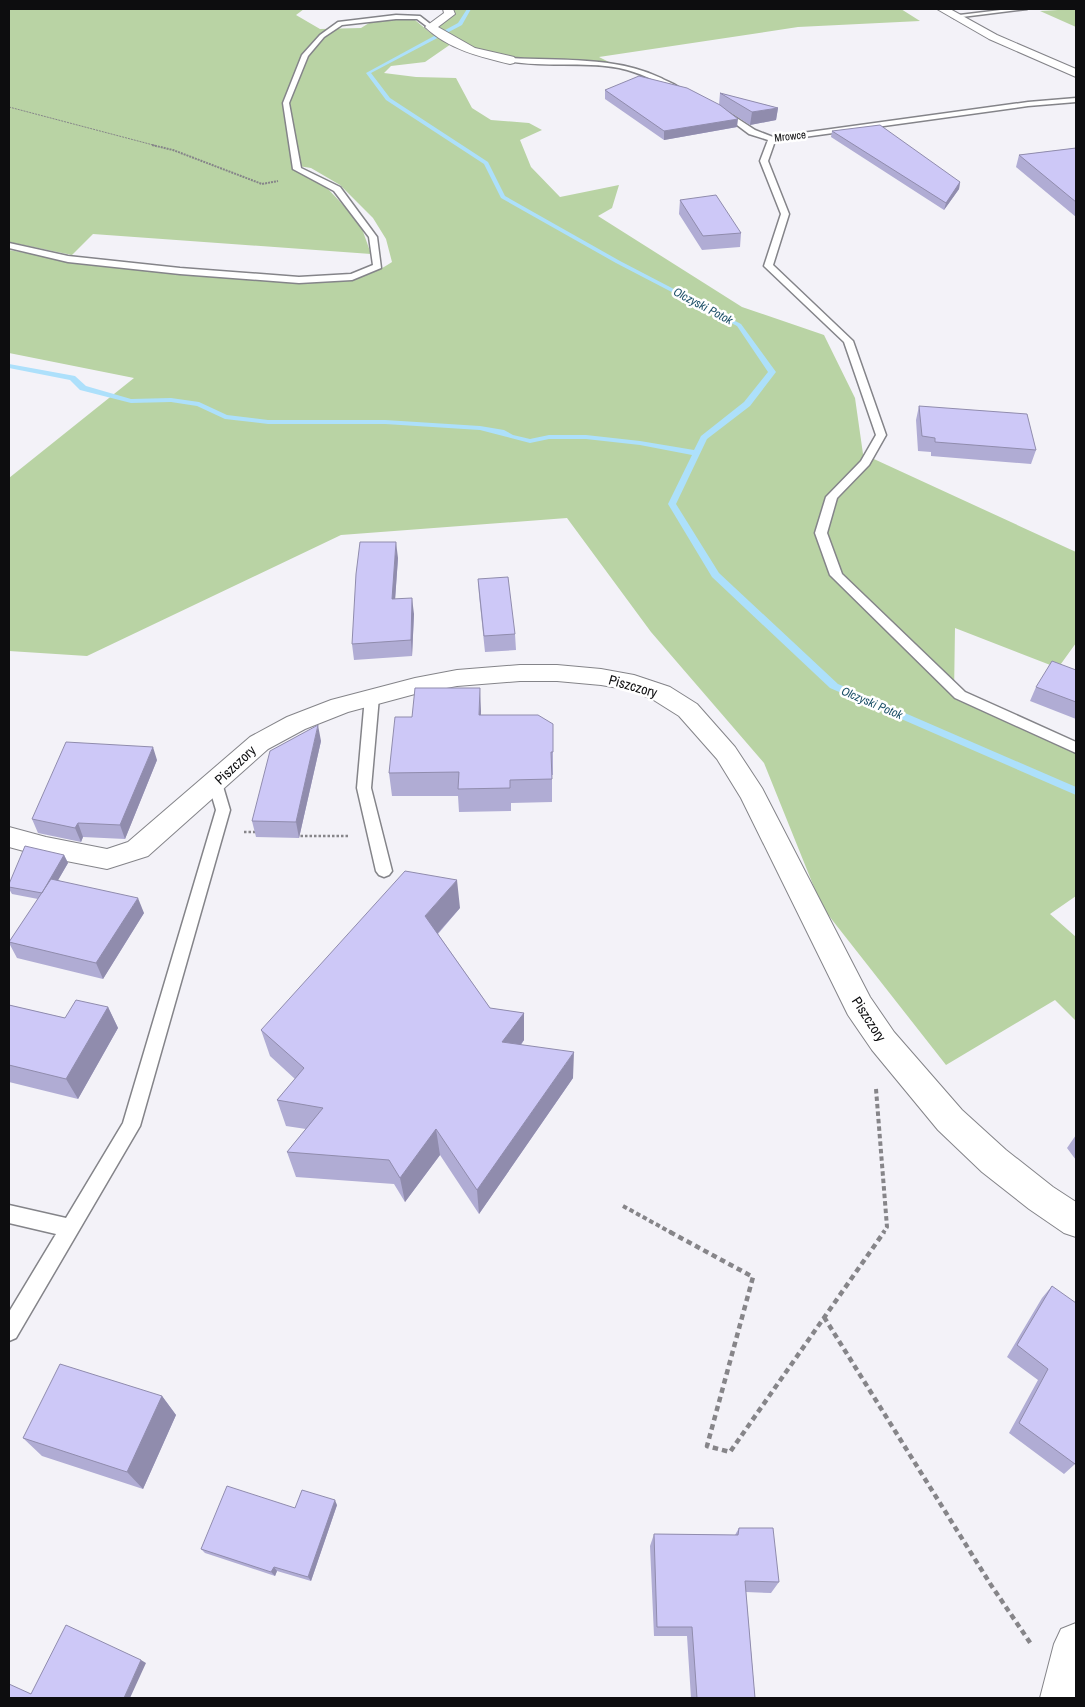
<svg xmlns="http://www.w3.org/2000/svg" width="1085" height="1707" viewBox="0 0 1085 1707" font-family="'Archivo Narrow',sans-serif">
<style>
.green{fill:#b9d3a4}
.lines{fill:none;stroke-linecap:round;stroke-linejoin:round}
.stream{fill:#ade0fb;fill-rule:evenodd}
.service-casing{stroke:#848489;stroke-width:3}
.minor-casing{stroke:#848489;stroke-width:2}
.tertiary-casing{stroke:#848489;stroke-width:2}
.path-far4{stroke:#868589;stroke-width:1;stroke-dasharray:2 1;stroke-linecap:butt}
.path-far3{stroke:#868589;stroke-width:2;stroke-dasharray:2 1;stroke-linecap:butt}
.path-far2{stroke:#868589;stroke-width:2.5;stroke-dasharray:2.5 2;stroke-linecap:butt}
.path-far1{stroke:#868589;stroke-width:4;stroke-dasharray:4.5 3;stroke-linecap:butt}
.path{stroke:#868589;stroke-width:4.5;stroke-dasharray:5.5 4;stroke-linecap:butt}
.service{fill:#fff;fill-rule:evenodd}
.minor{fill:#fff;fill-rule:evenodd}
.tertiary{fill:#fff;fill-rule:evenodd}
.wall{fill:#b0acd4}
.shaded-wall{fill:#908cad}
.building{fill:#cdc8f7;stroke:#908cad}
.labels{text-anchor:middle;stroke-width:5;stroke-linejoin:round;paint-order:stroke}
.far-street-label{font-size:11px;fill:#0d0d0f;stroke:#fff}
.far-water-label{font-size:12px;font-style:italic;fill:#1f5269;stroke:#fff}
.street-label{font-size:14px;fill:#0d0d0f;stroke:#fff}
</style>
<rect width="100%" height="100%" fill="#f3f2f8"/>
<path class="green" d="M9 9H304L296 15 320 29 361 28 374 20 397 19 415 20 433 35 451 44 425 62 391 66 384 73 416 77 456 78 472 108 491 120 529 123 542 130 520 140 531 167 560 197 619 185 612 208 598 216 742 307 824 335 855 398 863 454 1076 552V643L1058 668 955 628 954 695 1076 751V896L1050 914 1076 937V1021L1055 1000 946 1065 822 907 764 763 651 632 567 518 341 535 87 656 9 651V478L134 378 9 353V250L99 266 321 282C349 280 369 278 392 262L386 239 373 218 340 185 311 168 292 165 329 190 360 223 371 254 93 234 72 255 9 242Z
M452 9H901L920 21 798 27 599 57 609 62C566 62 518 66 477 51 463 45 449 35 437 27L453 13Z
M1076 9V27L1040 11Z"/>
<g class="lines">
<path class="stream" d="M467 9H471L462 25 371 73 390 98 488 162 505 196 620 261 741 324 776 372 750 406 707 439 676 504 719 573 838 684 1076 787V795L830 688 712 577 668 504 692 455 640 445 586 439H549L530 443 480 430 385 424H268L225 419 197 406 171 402 131 403 80 390 70 380 9 368V364L75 376 86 386 131 399 171 398 199 402 227 415 268 420H385L480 426 504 430 513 435 530 439 549 435H586L640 441 694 450 701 436 744 402 768 372 737 326 616 263 501 198 484 164 386 100 366 73 458 23Z"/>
<g class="service-casing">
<path id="service" d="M1009 9H1027L954 18 951 16Z
M396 15 420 16 438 30 433 31 417 19H396L342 25 324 37 308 56 289 103 301 168 340 187 377 237 381 268 352 280 299 283 180 274 68 262 9 248V243L68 256 180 268 299 277 351 274 373 265 369 237 334 191 293 169 283 103 302 55 320 35 338 22Z
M510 58C561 61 614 56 661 78 668 82 676 84 681 89L676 90C657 82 639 72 619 68 582 61 544 68 508 61L507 60Z
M1076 98V102L1028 106 775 141 768 161 789 214 773 265 853 341 886 435 869 465 837 498 827 533 842 574 965 692 1076 742V753L955 698 830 575 815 533 826 497 861 461 876 435 844 342 764 266 781 214 760 161 768 140 749 134 717 110 723 109 755 130 773 137 1028 102Z
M372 693 377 694 379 697 371 788 392 871 389 875 384 877 379 875 376 871 357 788 365 697 367 694Z
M215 778 220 779 222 783 230 810 140 1126 16 1338 9 1341V1312L56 1234 9 1223V1205L66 1218 123 1123 216 810 208 783 210 779Z"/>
</g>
<g class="minor-casing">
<path id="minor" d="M443 9H453L455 14 438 27 475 48 514 57 516 60 514 63 510 64C480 57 448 49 425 27L444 13Z
M520 665H557L601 669 634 675 670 687 697 704 735 747 762 788 870 997 894 1032 962 1110 1006 1150 1053 1187 1076 1202V1237L1064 1233 1029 1209 982 1172 938 1130 872 1050 848 1015 741 798 717 759 679 716 652 699 630 690 601 685 557 681H520L457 686 415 694 348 712 305 729 268 749 148 856 107 869 46 857 9 847V827L46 837 107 849 128 842 250 737 287 717 331 700 415 678 457 670Z
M1076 1623V1698H1040L1054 1644 1061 1629Z"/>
</g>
<g class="tertiary-casing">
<path id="tertiary" d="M937 9H950L997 35 1076 69V77L989 39Z"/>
</g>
<path class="path-far4" d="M9 107 157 146"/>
<path class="path-far3" d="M152 145 173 150 262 184 278 181"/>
<path class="path-far2" d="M244 832H258
M296 836H348"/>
<path class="path-far1" d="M876 1089 887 1227 883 1233
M623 1206 672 1233"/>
<path class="path" d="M670 1232 753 1277 707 1446 730 1452 884 1232
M824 1317 991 1585 1031 1644"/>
<use href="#service" class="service"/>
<use href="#minor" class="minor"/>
<use href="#tertiary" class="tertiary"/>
</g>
<path class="wall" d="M605 90 719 105 720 93 778 108 776 120 750 125 725 109 737 127 664 140 605 99Z
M832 131 960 182 959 189 944 210 831 137Z
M1076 148V217L1016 167 1019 155Z
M680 200 741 233 740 247 702 250 679 214Z
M919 406 1036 450 1031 464 931 456V452L918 451 916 420Z
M398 558 395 599 414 614 412 656 354 660 352 644Z
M478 579 515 634 516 650 485 652 479 595Z
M1076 670V719L1030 701 1036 687Z
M481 711V715L553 724V775H552V802L511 803V811L459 812 458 796H392L389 773 412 717Z
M321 741 299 838 256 837 252 821Z
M157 760 125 839 83 837 81 842 38 833 32 819Z
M64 855 68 863 58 880 144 913 103 979 17 958 9 943V942L38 899 12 894 9 889V884Z
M460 908 438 934 490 1008 524 1013V1040L521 1045 573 1078 479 1214 440 1155 405 1202 394 1184 296 1177 287 1152 306 1129 286 1126 277 1100 295 1079 270 1056 261 1030Z
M9 1005 65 1018 108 1007 118 1028 78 1099 9 1082Z
M1076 1135V1160L1067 1148Z
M1052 1286 1075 1464 1064 1474 1009 1433 1038 1380 1007 1357 1042 1298Z
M162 1396 176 1415 143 1489 42 1456 23 1438Z
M337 1505 311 1581 277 1571 275 1576 205 1553 201 1549 295 1508Z
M739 1528 779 1582 771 1593 746 1592 755 1698H691L687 1636H654L650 1546 654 1534 735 1535Z"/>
<path class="shaded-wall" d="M778 108 776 120 750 125 752 112Z
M738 119 737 127 664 140V131Z
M960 182 959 189 944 210 946 203Z
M396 542 398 558 394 615 392 599Z
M412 598 414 614 412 656 411 640Z
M480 688 481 711 480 738 479 715Z
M318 725 321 741 299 838 296 822Z
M153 747 157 760 125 839 120 825Z
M78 823 83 837 81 842 75 828Z
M64 855 68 863 46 901 42 893Z
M457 880 460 908 428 944 425 916Z
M138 898 144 913 103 979 96 963Z
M108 1007 118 1028 78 1099 66 1079Z
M524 1013V1040L503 1068 502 1042Z
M574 1052 573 1078 479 1214 477 1190Z
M436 1129 440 1155 405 1202 400 1178Z
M162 1396 176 1415 143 1489 127 1472Z
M335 1500 337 1505 311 1581 308 1577Z
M274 1567 277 1571 275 1576 271 1572Z
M141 1660 146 1663 130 1698H124Z"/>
<path class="building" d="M639 76 687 88 720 105 738 119 664 131 605 90Z
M720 93 778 108 752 112Z
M880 125 960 182 946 203 832 131Z
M1076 148V202L1019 155Z
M716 195 741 233 703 236 680 200Z
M919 406 1027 414 1036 450 935 442V438L922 436Z
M360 542H396L392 599 412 598 411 640 352 644 356 574Z
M508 577 515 634 484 636 478 579Z
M1052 661 1076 670V702L1036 687Z
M415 688H480L479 715H538L553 724V752H551L552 779 510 780V788L458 789 459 772 389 773 395 717H412Z
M318 725 296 822 252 821 270 751Z
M66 742 153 747 120 825 78 823 75 828 32 819Z
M25 846 64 855 42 893 9 887V884Z
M405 871 457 880 425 916 490 1008 524 1013 502 1042 574 1052 477 1190 436 1129 400 1178 389 1160 287 1152 323 1108 277 1100 304 1068 261 1030Z
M51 879 138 898 96 963 9 942Z
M76 1000 108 1007 66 1079 9 1065V1005L65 1018Z
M1052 1286 1076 1303V1462L1075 1464 1019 1423 1048 1369 1017 1345Z
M60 1364 162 1396 127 1472 23 1438Z
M227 1486 295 1508 302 1490 335 1500 308 1577 274 1567 271 1572 201 1549Z
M739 1528H773L779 1582 745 1581 755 1698H697L692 1627H657L654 1534 738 1535Z
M66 1625 141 1660 124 1698H9V1684L31 1694Z"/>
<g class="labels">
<g class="far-street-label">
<text transform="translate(790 136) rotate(-6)" y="4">Mrowce</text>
</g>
<g class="far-water-label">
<text transform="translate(703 306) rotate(28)" y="4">Olczyski Potok</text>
<text transform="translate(872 703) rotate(23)" y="4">Olczyski Potok</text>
</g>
<g class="street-label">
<text transform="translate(633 686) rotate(16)" y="5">Piszczory</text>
<text transform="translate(235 765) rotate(-43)" y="5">Piszczory</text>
<text transform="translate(869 1019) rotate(57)" y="5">Piszczory</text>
</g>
</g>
<rect width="1085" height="1707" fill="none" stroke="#0d0d0f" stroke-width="20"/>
</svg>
